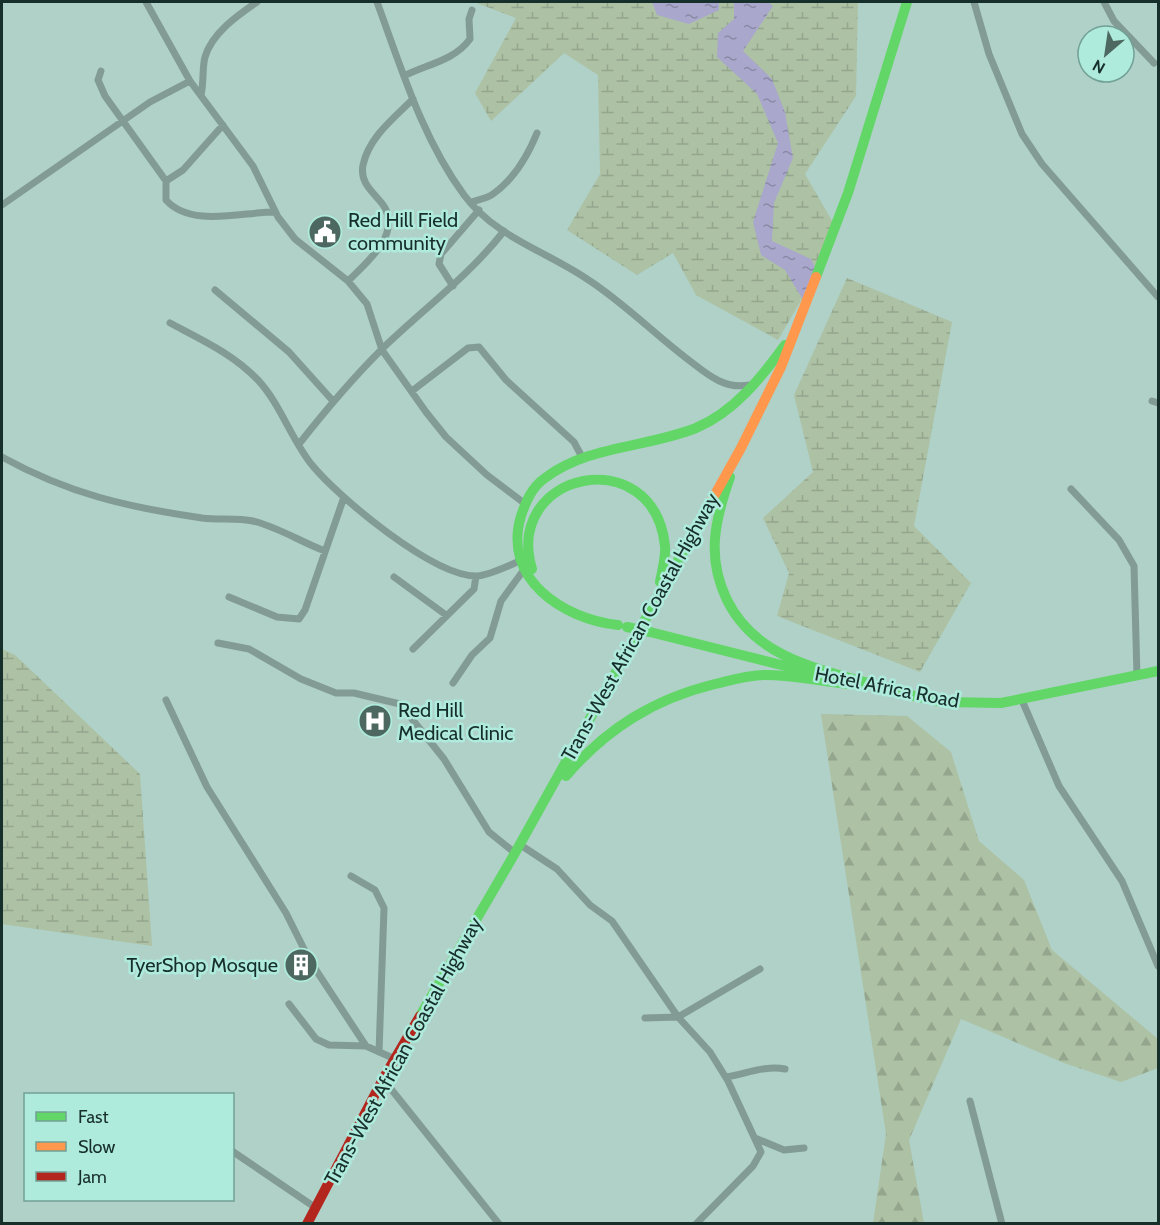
<svg xmlns="http://www.w3.org/2000/svg" width="1160" height="1225" viewBox="0 0 1160 1225" font-family="Cabin,sans-serif">
<style>
.forest{fill:url(#forest-firs)}
.wetland{fill:url(#wetland-marsh)}
.water{fill:url(#water-ripples)}
.lines{fill:none;stroke-linecap:round;stroke-linejoin:round}
.street{stroke:#839b95;stroke-width:7}
.fast{stroke:#63d668;stroke-width:10}
.slow{stroke:#ff974d;stroke-width:10}
.jam{stroke:#b3261e;stroke-width:10}
.fast-bridge{stroke:#63d668;stroke-width:10}
.labels{text-anchor:middle;stroke-width:5;stroke-linejoin:round;paint-order:stroke}
.poi-label{font-size:20px;fill:#172f2a;stroke:#afebdc;text-anchor:start}
.street-label{font-size:20px;fill:#172f2a;stroke:#afebdc}
</style>
<defs>
<pattern id="forest-firs" width="22" height="20" patternUnits="userSpaceOnUse" patternTransform="scale(1.5)"><rect width="22" height="20" fill="#adc1a4"/><path d="M5 1l3.5 6h-7zM16 11l3.5 6h-7z" fill="#94a68d"/></pattern>
<pattern id="wetland-marsh" width="20" height="14" patternUnits="userSpaceOnUse" patternTransform="scale(1.5)"><rect width="20" height="14" fill="#adc1a4"/><path d="M1 5h8M5 5V1M11 12h8M15 12V8" fill="none" stroke="#94a68d"/></pattern>
<pattern id="water-ripples" width="26" height="14" patternUnits="userSpaceOnUse" patternTransform="scale(1.5)"><rect width="26" height="14" fill="#a9a8cc"/><path d="M2 4q2-2 4 0t4 0M15 11q2-2 4 0t4 0" fill="none" stroke="#8989a6"/></pattern>
</defs>
<rect width="100%" height="100%" fill="#afd1c8"/>
<path class="forest" d="M821 714 907 716 951 752 979 841 1024 880 1052 950 1158 1039V1068L1121 1082 1064 1063 961 1019 909 1140 924 1223H873L886 1134Z"/>
<path class="wetland" d="M474 2H858L856 96 805 174 835 226 821 266 778 340 696 295 673 253 637 275 567 230 600 174 598 75 564 53 491 121 475 93 516 18Z
M847 278 952 322 914 526 971 583 920 672 777 616 789 573 763 518 813 472 794 395Z
M2 649 15 655 140 774 152 946 2 924Z"/>
<path class="water" d="M652 2H719V10L689 24 657 15Z
M734 2H768L773 6 743 51 772 79 785 112 793 158 774 203 772 241 811 259 818 273 803 300 785 270 761 255 753 222 778 143 757 94 717 57 718 33 734 19Z"/>
<g class="lines">
<path class="street" d="M146 2 190 81 253 166 278 217 295 239 348 281 367 304 382 350 426 412 446 437 487 475 524 503
M377 2C401 67 422 138 464 195 495 237 546 251 587 279 623 302 652 332 686 358 706 373 723 390 750 385
M974 2 989 54 1022 134 1042 164 1158 297
M1104 2 1114 21 1154 63
M101 71 98 80 105 96 166 181 183 170 223 125
M404 76C427 64 454 61 470 39L469 19 472 10
M201 95C204 83 202 68 205 57 212 33 238 15 257 2
M166 181V200C191 228 242 212 274 212
M471 202C478 200 488 198 493 194 513 180 528 155 537 133
M2 205 150 102 190 81
M348 281C365 264 400 236 385 208 378 195 359 186 363 165 369 137 394 118 413 99
M453 286 439 264 441 254 479 210
M215 290 289 352 333 401
M170 323C202 340 233 354 258 380 281 405 291 439 312 465 339 498 434 577 477 576 491 575 507 566 520 561
M412 391 468 348 479 347 506 380 574 442 582 457
M1152 401 1158 403
M299 444C325 411 351 380 381 350 422 310 468 277 504 231
M2 457C69 494 127 507 202 518 219 520 237 518 253 521 278 527 301 542 325 551
M1071 489 1119 540 1134 566 1137 676
M394 577 446 615
M229 597 277 617 299 619 305 610 344 497
M218 643 249 649 301 679 336 693H354L400 704 444 759 489 832 515 853
M413 649 474 589 476 576
M453 683 472 655 490 638 501 601 523 571
M1021 698 1059 786 1122 881 1158 966
M166 700 207 787 286 913 310 961 366 1046
M519 844 557 869 590 905 612 921 678 1017 760 969
M351 876 375 890 384 908 379 1052
M289 1004 316 1039 329 1045 366 1046 395 1059
M645 1018 678 1017 710 1052 728 1081 761 1152 753 1166 696 1224
M726 1077C746 1074 765 1065 785 1069
M383 1079 499 1224
M970 1101 1002 1224
M755 1138 784 1150 804 1148
M232 1151 316 1208"/>
<path class="fast" d="M816 277 848 193 907 2
M730 477C715 520 706 557 727 600 760 667 838 671 902 693
M532 569C503 471 654 440 665 546 666 557 662 571 660 582
M618 625C563 619 502 579 521 516 526 501 532 487 545 478 589 445 646 448 696 428 734 412 761 378 785 345
M650 632 821 675
M895 692 943 702 1001 703 1158 671
M566 776C607 728 654 699 715 684 732 680 748 675 765 675 797 675 829 683 861 685
M420 1016 515 853 694 532"/>
<path class="slow" d="M694 532 741 448 781 367 816 277"/>
<path class="jam" d="M307 1224 383 1079 420 1016"/>
<path class="fast-bridge" d="M627 627 650 632"/>
</g>
<defs>
<g id="civic-disc" transform="scale(1.725)"><circle r="9.5" fill="#4c6861" stroke="#afebdc"/><path d="M-.6-6.5H3V-4.5H.6V-3L4-1V1h2V6H-6V1h2V-1L-.6-3ZM-1.2 2.5V6h2.4V2.5Z" fill="#fff"/></g>
<g id="hospital-disc" transform="scale(1.725)"><circle r="9.5" fill="#4c6861" stroke="#afebdc"/><path d="M-5-5h3v3.5h4V-5h3V5h-3V1.5h-4V5h-3Z" fill="#fff"/></g>
<g id="building-disc" transform="scale(1.725)"><circle r="9.5" fill="#4c6861" stroke="#afebdc"/><path d="M-4-6H4V6H1V3H-1V6H-4ZM-2.5-4.3h1.7v1.8h-1.7ZM.8-4.3h1.7v1.8H.8ZM-2.5-1h1.7V.8h-1.7ZM.8-1h1.7V.8H.8Z" fill="#fff"/></g>
</defs>
<g fill-rule="evenodd">
<use href="#civic-disc" x="325" y="232"/>
<use href="#hospital-disc" x="375" y="721"/>
<use href="#building-disc" x="301" y="965"/>
</g>
<g class="labels">
<g class="poi-label">
<text x="348" y="227">Red Hill Field<tspan x="348" dy="23">community</tspan></text>
<text x="398" y="717">Red Hill<tspan x="398" dy="23">Medical Clinic</tspan></text>
<text x="278" y="972" text-anchor="end">TyerShop Mosque</text>
</g>
<g class="street-label">
<text transform="translate(640 627) rotate(-61)" y="7">Trans-West African Coastal Highway</text>
<text transform="translate(887 687) rotate(11)" y="7">Hotel Africa Road</text>
<text transform="translate(403 1051) rotate(-61)" y="7">Trans-West African Coastal Highway</text>
</g>
</g>
<rect width="1160" height="1225" fill="none" stroke="#172f2a" stroke-width="6"/>
<rect x="24" y="1093" width="210" height="108" fill="#afebdc" stroke="#72a095" stroke-width="1.5"/>
<rect x="36" y="1112" width="30" height="9" fill="#63d668" stroke="#72a095" stroke-width="1.5"/>
<text x="78" y="1123" font-size="18" fill="#172f2a">Fast</text>
<rect x="36" y="1142" width="30" height="9" fill="#ff974d" stroke="#72a095" stroke-width="1.5"/>
<text x="78" y="1153" font-size="18" fill="#172f2a">Slow</text>
<rect x="36" y="1172" width="30" height="9" fill="#b3261e" stroke="#72a095" stroke-width="1.5"/>
<text x="78" y="1183" font-size="18" fill="#172f2a">Jam</text>
<g transform="translate(1106 54) rotate(209)"><circle r="28" fill="#afebdc" stroke="#72a095" stroke-width="1.5"/>
<path d="M0-4.5L10 22L0 15L-10 22Z" fill="#4c6861"/>
<text y="-9" font-size="16" font-weight="bold" text-anchor="middle" fill="#172f2a">N</text>
</g>
</svg>
